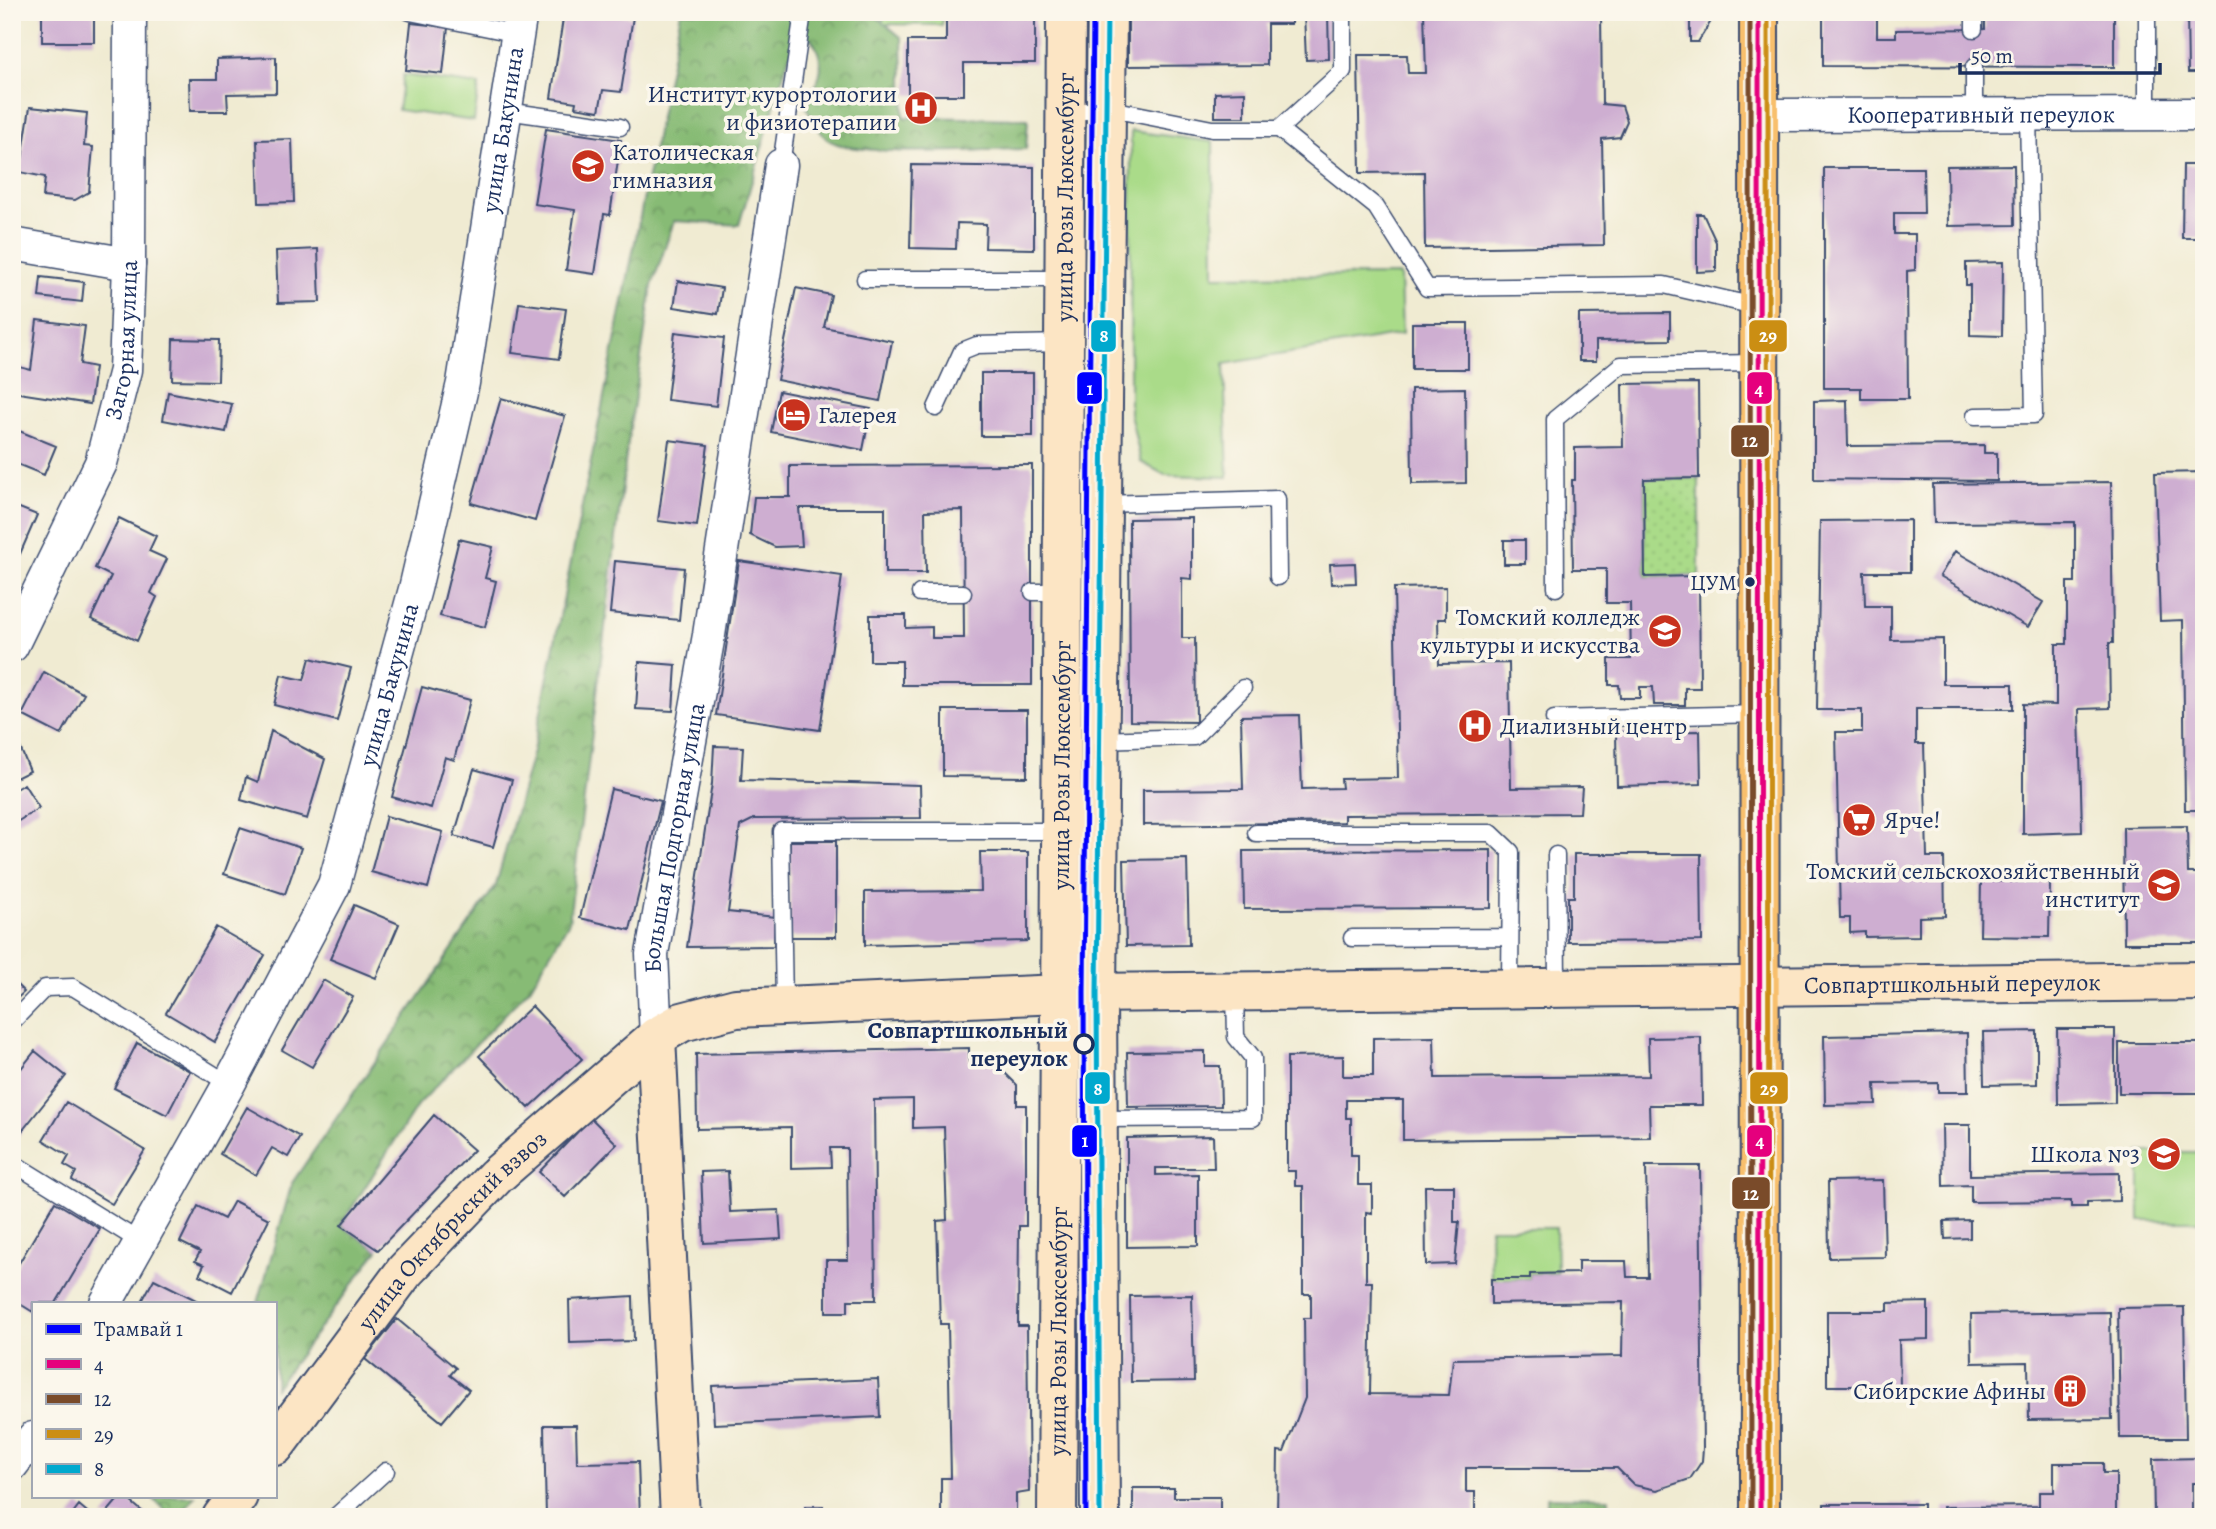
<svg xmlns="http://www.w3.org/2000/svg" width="2216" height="1529" viewBox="0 0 2216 1529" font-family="Alegreya,serif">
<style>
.grass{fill:url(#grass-dots);stroke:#628574;stroke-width:2}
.forest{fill:url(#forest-crowns);stroke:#51756a;stroke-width:2}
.green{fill:#aadb89;stroke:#628574;stroke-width:2}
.building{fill:#ceaed1}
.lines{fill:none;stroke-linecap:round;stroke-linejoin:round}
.lane-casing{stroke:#3b4b6f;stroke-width:19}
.street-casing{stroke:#3b4b6f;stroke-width:35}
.secondary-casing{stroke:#3b4b6f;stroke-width:42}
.primary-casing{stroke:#3b4b6f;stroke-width:42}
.lane{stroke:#fff;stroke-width:16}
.street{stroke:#fff;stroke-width:32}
.secondary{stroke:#fce5c4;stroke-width:38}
.primary{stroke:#f8bf6c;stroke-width:38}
.bus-1-casing{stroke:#fbf7ec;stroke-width:10}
.bus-2-casing{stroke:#fbf7ec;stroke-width:10}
.bus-3-casing{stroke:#fbf7ec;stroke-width:10}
.bus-4-casing{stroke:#fbf7ec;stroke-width:10}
.bus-1{stroke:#e5007d;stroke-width:5}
.bus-2{stroke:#7a4b2a;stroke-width:5}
.bus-3{stroke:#cb8e13;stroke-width:5}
.bus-4{stroke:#00a9ce;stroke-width:5}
.tram-1-casing{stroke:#fbf7ec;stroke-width:10}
.tram-1{stroke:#00f;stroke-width:5}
.bus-dot{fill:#1b2f5e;stroke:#fbf7ec;stroke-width:2.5}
.stop-dot{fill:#fbf7ec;stroke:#1b2f5e;stroke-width:3.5}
.labels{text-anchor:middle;stroke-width:7;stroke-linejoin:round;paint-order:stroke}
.bus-label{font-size:22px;fill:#1b2f5e;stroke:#fbf7ec;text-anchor:end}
.poi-label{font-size:24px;fill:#1b2f5e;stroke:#fbf7ec;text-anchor:end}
.street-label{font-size:24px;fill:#1b2f5e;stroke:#fbf7ec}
.stop-label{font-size:24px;font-weight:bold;fill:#1b2f5e;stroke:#fbf7ec;text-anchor:end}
.line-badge{stroke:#fbf7ec;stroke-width:2.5}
.badge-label{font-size:19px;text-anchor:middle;font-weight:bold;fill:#fff}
</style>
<defs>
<pattern id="grass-dots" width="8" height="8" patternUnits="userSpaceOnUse" patternTransform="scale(1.75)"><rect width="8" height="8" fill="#aadb89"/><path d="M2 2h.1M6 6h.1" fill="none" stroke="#92bc79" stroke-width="1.8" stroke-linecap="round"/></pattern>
<pattern id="forest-crowns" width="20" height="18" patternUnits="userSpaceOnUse" patternTransform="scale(1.75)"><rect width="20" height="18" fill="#87bb75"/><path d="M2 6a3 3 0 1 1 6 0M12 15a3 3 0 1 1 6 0" fill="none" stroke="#6e9863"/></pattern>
</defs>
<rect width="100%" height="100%" fill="#fbf7ec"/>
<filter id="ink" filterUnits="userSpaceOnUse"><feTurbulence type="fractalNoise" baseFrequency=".0143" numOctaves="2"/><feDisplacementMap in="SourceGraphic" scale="14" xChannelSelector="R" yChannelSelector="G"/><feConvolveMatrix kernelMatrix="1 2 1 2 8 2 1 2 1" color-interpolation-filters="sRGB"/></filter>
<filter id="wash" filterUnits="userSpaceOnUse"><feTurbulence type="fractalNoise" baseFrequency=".00686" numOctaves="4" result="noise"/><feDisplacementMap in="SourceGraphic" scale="28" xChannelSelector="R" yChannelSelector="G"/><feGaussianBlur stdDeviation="1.57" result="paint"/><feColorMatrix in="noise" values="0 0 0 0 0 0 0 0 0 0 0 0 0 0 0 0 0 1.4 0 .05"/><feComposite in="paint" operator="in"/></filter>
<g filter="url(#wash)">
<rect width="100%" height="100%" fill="#f0ebd2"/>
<path class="grass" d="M1699 478V576L1645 577 1644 479Z"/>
<path class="forest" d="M681 12H871L902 38 904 117 1028 119 1026 149C989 149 853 159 827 139 819 133 812 116 806 107 819 78 829 67 811 38L789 56 739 225 674 221 652 286 626 455 569 922 530 988 417 1106 341 1225 378 1250 275 1388V1303H258L292 1183 496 885 533 751Z
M150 1496H195L179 1517H172Z
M1547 1497 1609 1498V1511H1547Z"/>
<path class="green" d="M883 12H942V25L883 24Z
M403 75 479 85 474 121 398 110Z
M1131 131 1213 142 1214 276 1400 275 1402 334 1224 364 1228 477 1165 475 1141 462 1130 413Z
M2140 1152H2204V1221H2140Z
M1490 1228H1556L1557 1273 1530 1274V1279H1491Z"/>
<g id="blocks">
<path class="building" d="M42 12H94V42H42Z
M564 12H602L633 17 621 92 603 90 599 111 575 107 576 102 551 98Z
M946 12H1035V63H964V95H908V41H946Z
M1128 12H1291V24H1267V65L1128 66Z
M1424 12H1601L1602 104 1622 106 1627 121 1620 137 1602 139 1604 245 1425 248 1424 172 1360 173 1358 55H1407L1408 73H1426Z
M1690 12H1713V18L1698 42H1690Z
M1823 12H1877V37H1896V30L1985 29V12H2114V67L1823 66Z
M2187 12H2204V73H2188Z
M1304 13H1328L1329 59 1306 60Z
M411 23 448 27 443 74 406 70Z
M276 57V93L227 94 228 111H190L189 79H217V59Z
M1245 92V117H1215V93Z
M30 107 87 113 84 146 93 147 89 192 75 200 43 197 45 177 20 172Z
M546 129 621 140 610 215 604 214 595 274 566 270 575 210 534 204Z
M292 139 294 202 259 203 257 140Z
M912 165 1034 167V249L985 248 986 224 957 223 956 249 910 248Z
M2014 165 2015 225 1948 226 1947 166Z
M2183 165H2204V238H2182Z
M1824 168H1923L1924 213H1894V234H1915V270L1907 271 1908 399H1861V388H1824Z
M1697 214H1703L1716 242V271L1697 272Z
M318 249 320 302 278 303 276 251Z
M2003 262 2002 336 1970 335V285H1966V263Z
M41 277 84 282 82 302 39 297Z
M678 281 722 288 718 314 674 307Z
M796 288 831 295 824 327 892 341 880 401 777 380Z
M519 303 566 309 559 359 512 353Z
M1670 313V340L1596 341V361H1579V314Z
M37 320 85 326 80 364 95 367 90 404 12 392V365L31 370Z
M1412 323H1468V369H1412Z
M675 332 724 338 716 406 667 400Z
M173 339 219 340 218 381 172 380Z
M981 373H1033V436H981Z
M1698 383 1699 478 1644 479 1645 577 1699 576 1700 688H1685V705H1654L1653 687H1640V698H1620L1619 685H1609V659H1631L1630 603H1606V569H1573L1572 480H1575V448L1623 447 1622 384Z
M1465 388 1466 483 1412 484 1411 389Z
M779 391 871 409 863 450 771 432Z
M168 392 232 404 226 432 163 420Z
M501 398 565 416 535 521 471 503Z
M1847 400 1848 446 1984 445V453H1997V481L1814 479V401Z
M12 428 56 446 44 475 12 462Z
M669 440 708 445 697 526 658 521Z
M1032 465V685H902V661H870V615H906V628L932 627V638H964L963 510 925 511 926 573H885V508H799L802 546 775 547 750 535 754 497H790V466Z
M2204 472V810H2185L2183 620 2160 621 2155 473Z
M2111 482 2113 643H2109L2110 708 2079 709 2082 832 2023 834V704L2056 705V644H2067V582H2075V522L1934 523 1933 484Z
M12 505 37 515 20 554 12 551Z
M119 518 156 536 149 551 167 559 151 593 157 597 137 641 91 619 111 576 95 568Z
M1192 518V579L1182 578V638H1195L1196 722 1130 721 1129 519Z
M1910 520V572H1864L1865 606H1891V640L1943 639V684H2013V709H1916V744H1924L1927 857H1944L1945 916 1919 917V936L1865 937V932L1850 933V918H1840L1836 732H1862V710H1817L1820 521Z
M459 539 493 547 485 578 496 581 485 627 440 616Z
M1504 540H1525V564H1504Z
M1955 551 2043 602 2028 627 1940 576Z
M615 561 684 568 679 620 610 613Z
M739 561 842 576 820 730 716 715Z
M1355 563 1356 583 1331 584 1330 564Z
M1446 587V619H1438L1439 664 1509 663 1511 788 1582 787 1580 813 1344 815V822L1143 825V790L1243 789 1241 716 1299 715 1302 789 1342 788 1341 779 1398 778 1394 588Z
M310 658 351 668 337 721 274 705 281 675 304 680Z
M639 662 676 665 673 711 636 709Z
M44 672 84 694 61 735 22 715Z
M422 687 470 700 454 760 445 757 431 808 392 797Z
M943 710H1027V777L943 776Z
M271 731 325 759 307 819 241 800 246 777 258 782Z
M1700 731 1701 784 1617 786 1616 732Z
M16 738 30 771 12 780V740Z
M714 746 743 747 741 780 920 785 921 818 754 819 740 826 728 912 775 917 774 946 687 947 712 784Z
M474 769 512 780 493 847 454 836Z
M24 784 39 808 12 825V791Z
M611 789 661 801 630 930 580 918Z
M386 816 443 832 428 888 371 872Z
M2187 826 2188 873H2204V943H2124L2123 827Z
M240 828 301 848 285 894 224 874Z
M790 841H836V937H790Z
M1491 850V908L1244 909 1243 851Z
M980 852H1028V941L865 945V892L981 891Z
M1574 854H1701L1702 941 1568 942V897H1574Z
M1187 859 1189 945 1126 946 1124 860Z
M1981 881 2050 882 2049 937 1980 936Z
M354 905 399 924 376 978 330 959Z
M216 927 265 955 215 1042 166 1013Z
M12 980 24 992 12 1003Z
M323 980 353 997 312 1067 282 1050Z
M532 1006 582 1059 529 1108 479 1056Z
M2057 1029H2115V1103L2058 1104Z
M2037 1031V1084L1984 1085 1983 1032Z
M1967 1033 1968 1092H1938V1083L1875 1084 1876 1104 1825 1105 1824 1036Z
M1434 1037 1435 1078 1649 1076 1648 1038 1701 1037 1702 1105H1649L1650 1137 1403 1140V1100H1346V1118H1351V1155H1358V1185H1372V1213L1366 1212V1282H1372L1370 1394 1449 1395 1453 1359 1622 1356 1623 1302 1491 1304V1279H1530V1274L1578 1273V1261H1626L1627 1277H1648L1646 1166H1700L1703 1448 1702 1461 1690 1479 1657 1490 1634 1485 1617 1468H1466V1492H1475V1517H1277L1278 1451 1284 1452 1305 1398 1304 1318H1311V1294H1303V1186H1295V1171H1287V1057L1343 1056V1076H1373V1038Z
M137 1043 190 1071 167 1115 114 1088Z
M2119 1043H2204V1093H2119Z
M969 1048V1061H993L1017 1085V1105H1026V1226H1019L1018 1326H1027L1029 1492 1016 1494V1513L1012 1517H941V1478H951L948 1324H940L937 1221 947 1220 944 1127 913 1128V1099L874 1100 876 1300H848V1312H826V1260H848L847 1148H830L831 1167 791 1168V1127L697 1129 696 1054Z
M35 1051 66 1076 14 1141 12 1080Z
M1205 1051V1066H1220L1221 1106 1128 1107 1127 1052Z
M66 1102 145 1150 112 1204 72 1180 76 1172 64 1165 69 1156 43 1140Z
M247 1107 300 1137 288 1157 272 1148 256 1175 220 1154Z
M434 1115 474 1150 378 1250 341 1225Z
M591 1118 617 1144 565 1197 539 1172Z
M1942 1125H1970V1175L2119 1173V1201L2087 1202V1207H2071V1201L1971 1202V1185L1943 1186Z
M1213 1136 1214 1168H1156V1175L1198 1174V1246L1127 1247V1138Z
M728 1171 730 1212 779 1210 781 1239 704 1243 701 1172Z
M1883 1180 1885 1257 1829 1258 1828 1181Z
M1425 1186H1454V1222H1459L1455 1264 1426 1265Z
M234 1201 269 1219 232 1292 199 1275 204 1265 195 1261 200 1252 180 1242 198 1206 224 1219Z
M55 1202 100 1229 56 1303H33V1312L12 1299V1275Z
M1970 1220V1238L1945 1239 1944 1221Z
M154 1279 198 1301 197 1303H141Z
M1192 1295 1194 1381 1131 1382 1130 1296Z
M633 1296 634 1341 570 1343 569 1300Z
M1928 1302V1339L1899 1340 1900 1386H1827V1311H1888V1303Z
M2184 1307 2186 1438H2120L2118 1308Z
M2110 1312 2112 1419 2029 1420 2028 1362 1972 1363 1971 1314Z
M397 1319 456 1368 450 1375 469 1390 442 1422 365 1359Z
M878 1379 880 1417 714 1424 712 1386Z
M544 1425H576L577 1463 638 1462 640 1517H546Z
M2204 1458V1483H2192V1517H2154L2153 1459Z
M2054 1463H2103V1473H2116V1517H1943V1507L2039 1506V1492H2054Z
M1133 1488H1174V1497H1220V1517H1133Z
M121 1496H124L149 1517H103Z
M1824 1504H1923V1517H1824Z
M79 1505 93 1517H70Z
M805 1506H823V1517H719V1514L805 1513Z"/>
</g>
</g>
<g filter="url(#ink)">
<use href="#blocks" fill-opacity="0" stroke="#3b4b6f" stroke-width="2"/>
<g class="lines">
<g class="lane-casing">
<path id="lane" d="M410 12 518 34
M1974 29V12
M506 111 620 127
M1065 111H1121L1212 129H1279L1376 207 1427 288 1664 285 1759 307
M2147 114V12
M1974 115V67
M1279 129 1343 71V12
M781 165 803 12
M865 279H1064
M936 408 962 351 977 345 1063 343
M1975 416 2034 415 2028 114
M1102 504 1277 499 1278 577
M1556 588 1555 419 1621 365 1759 363
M1033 592H1063
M920 593H963
M1554 719 1761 714
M1099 740 1194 737 1243 688
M1256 833H1491L1511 852 1510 987
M1556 855 1557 986
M1352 938 1510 937
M784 1005 781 831H1059
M12 1022 45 988 73 987 229 1084
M1098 1119 1253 1118V1058L1236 1037 1235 991
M13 1163 139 1241
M335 1517 386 1471"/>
</g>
<g class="street-casing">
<g id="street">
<path id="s1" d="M1759 115 2204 114"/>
<path d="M12 244 129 264"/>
<path id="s2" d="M12 646 101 463 125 370 129 264 130 12"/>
<path id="s3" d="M656 1037 652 954 709 635 781 165"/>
<path id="s4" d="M106 1303 229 1084 334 885 415 589 463 383 521 12"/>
<path d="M12 1465 33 1438"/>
</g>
</g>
<g class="secondary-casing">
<g id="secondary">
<path d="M656 1037 680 1517"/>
<path id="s5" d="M275 1446 405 1271 496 1176 656 1037 682 1022 736 1008 1084 993 2204 981"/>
<path d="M222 1517 238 1496"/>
<path id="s6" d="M1057 1517 1066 12"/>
<path d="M1100 1517 1097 993 1107 12"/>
</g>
</g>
<g class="primary-casing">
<path id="primary" d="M1759 12 1760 1517"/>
</g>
<use href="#lane" class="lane"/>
<use href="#street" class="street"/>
<use href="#secondary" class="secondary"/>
<use href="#primary" class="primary"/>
<g class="bus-1-casing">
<path id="bus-1" d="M1759 12 1760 1517"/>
</g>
<g class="bus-2-casing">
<path id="bus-2" d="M1750 12 1751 1517"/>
</g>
<g class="bus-3-casing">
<path id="bus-3" d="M1768 12 1769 1517"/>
</g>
<g class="bus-4-casing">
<path id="bus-4" d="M1100 1517 1097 993 1107 12"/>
</g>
<use href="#bus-1" class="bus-1"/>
<use href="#bus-2" class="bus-2"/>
<use href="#bus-3" class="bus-3"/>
<use href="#bus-4" class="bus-4"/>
<g class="tram-1-casing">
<path id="tram-1" d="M1086 1517 1084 993 1093 12"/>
</g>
<use href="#tram-1" class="tram-1"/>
</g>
</g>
<defs>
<g id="hospital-disc" transform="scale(1.75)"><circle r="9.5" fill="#c8321e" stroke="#fbf7ec"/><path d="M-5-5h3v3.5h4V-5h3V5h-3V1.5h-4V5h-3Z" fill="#fff"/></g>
<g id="school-disc" transform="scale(1.75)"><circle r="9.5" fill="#c8321e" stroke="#fbf7ec"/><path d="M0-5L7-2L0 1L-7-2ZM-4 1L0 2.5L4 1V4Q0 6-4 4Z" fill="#fff"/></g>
<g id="hotel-disc" transform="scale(1.75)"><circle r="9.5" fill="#c8321e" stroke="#fbf7ec"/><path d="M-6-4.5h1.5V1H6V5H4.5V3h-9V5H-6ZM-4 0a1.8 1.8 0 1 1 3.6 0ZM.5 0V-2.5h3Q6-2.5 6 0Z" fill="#fff"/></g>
<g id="university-disc" transform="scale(1.75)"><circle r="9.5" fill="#c8321e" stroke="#fbf7ec"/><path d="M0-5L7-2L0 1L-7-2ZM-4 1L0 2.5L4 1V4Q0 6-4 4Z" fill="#fff"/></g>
<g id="supermarket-disc" transform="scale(1.75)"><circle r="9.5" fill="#c8321e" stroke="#fbf7ec"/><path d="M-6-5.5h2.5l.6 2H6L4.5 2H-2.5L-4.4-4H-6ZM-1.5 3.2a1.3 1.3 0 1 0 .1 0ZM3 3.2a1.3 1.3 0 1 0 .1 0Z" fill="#fff"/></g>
<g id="building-disc" transform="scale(1.75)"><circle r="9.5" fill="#c8321e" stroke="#fbf7ec"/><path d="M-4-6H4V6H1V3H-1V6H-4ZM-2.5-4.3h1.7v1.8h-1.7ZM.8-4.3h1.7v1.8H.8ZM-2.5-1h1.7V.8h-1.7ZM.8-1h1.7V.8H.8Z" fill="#fff"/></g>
</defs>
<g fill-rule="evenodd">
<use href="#hospital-disc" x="921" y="108"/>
<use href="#school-disc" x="588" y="166"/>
<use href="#hotel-disc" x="794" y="415"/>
<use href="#university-disc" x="1665" y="631"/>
<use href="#hospital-disc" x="1475" y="726"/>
<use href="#supermarket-disc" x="1859" y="820"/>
<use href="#university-disc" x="2164" y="885"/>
<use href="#school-disc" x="2164" y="1154"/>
<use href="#building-disc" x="2070" y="1391"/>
</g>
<circle class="bus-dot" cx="1750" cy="582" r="6"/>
<circle class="stop-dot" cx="1084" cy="1044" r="9"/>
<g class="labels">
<g class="bus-label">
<text x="1737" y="590">ЦУМ</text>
</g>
<g class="poi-label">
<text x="897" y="102">Институт курортологии<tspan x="897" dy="28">и физиотерапии</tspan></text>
<text x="612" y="160" text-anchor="start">Католическая<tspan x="612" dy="28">гимназия</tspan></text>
<text x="818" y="423" text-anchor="start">Галерея</text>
<text x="1640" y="625">Томский колледж<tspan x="1640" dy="28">культуры и искусства</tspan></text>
<text x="1500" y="734" text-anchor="start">Диализный центр</text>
<text x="1884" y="828" text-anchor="start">Ярче!</text>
<text x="2140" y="879">Томский сельскохозяйственный<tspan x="2140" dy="28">институт</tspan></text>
<text x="2140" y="1162">Школа №3</text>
<text x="2046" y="1399">Сибирские Афины</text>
</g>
<g class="street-label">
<text dy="8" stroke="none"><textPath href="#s1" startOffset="222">Кооперативный переулок</textPath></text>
<text dy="8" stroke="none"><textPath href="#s4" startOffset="1251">улица Бакунина</textPath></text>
<text dy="8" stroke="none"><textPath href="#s6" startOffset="1320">улица Розы Люксембург</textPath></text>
<text dy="8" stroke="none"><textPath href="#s2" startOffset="329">Загорная улица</textPath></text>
<text dy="8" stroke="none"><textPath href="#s4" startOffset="684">улица Бакунина</textPath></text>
<text dy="8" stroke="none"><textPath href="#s6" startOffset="752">улица Розы Люксембург</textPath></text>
<text dy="8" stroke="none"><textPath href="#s3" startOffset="201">Большая Подгорная улица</textPath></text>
<text dy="8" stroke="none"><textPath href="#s5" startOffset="1864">Совпартшкольный переулок</textPath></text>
<text dy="8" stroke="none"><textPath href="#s5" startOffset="280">улица Октябрьский взвоз</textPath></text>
<text dy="8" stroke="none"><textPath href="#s6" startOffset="186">улица Розы Люксембург</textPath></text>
</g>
<g class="stop-label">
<text x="1068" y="1038">Совпартшкольный<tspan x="1068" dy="28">переулок</tspan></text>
</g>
</g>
<g class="line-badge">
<rect x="1090" y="319" width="27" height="34" rx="7" fill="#00a9ce"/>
<rect x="1748" y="319" width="40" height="34" rx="7" fill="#cb8e13"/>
<rect x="1076" y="371" width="27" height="34" rx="7" fill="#00f"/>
<rect x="1746" y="371" width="27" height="34" rx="7" fill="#e5007d"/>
<rect x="1730" y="424" width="40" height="34" rx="7" fill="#7a4b2a"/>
<rect x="1084" y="1071" width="27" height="34" rx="7" fill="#00a9ce"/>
<rect x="1749" y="1071" width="40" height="34" rx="7" fill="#cb8e13"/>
<rect x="1071" y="1124" width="27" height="34" rx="7" fill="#00f"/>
<rect x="1746" y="1124" width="27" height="34" rx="7" fill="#e5007d"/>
<rect x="1731" y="1176" width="40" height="34" rx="7" fill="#7a4b2a"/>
</g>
<g class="badge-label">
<text x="1104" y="342">8</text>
<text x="1768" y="342">29</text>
<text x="1090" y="395">1</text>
<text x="1759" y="395">4</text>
<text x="1750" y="447">12</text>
<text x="1098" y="1095">8</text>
<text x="1769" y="1095">29</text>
<text x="1085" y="1147">1</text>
<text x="1760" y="1147">4</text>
<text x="1751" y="1200">12</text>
</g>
<rect width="2216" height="1529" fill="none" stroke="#fbf7ec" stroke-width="42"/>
<rect x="32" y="1302" width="245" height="196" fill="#fbf7ec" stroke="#a1a7b3" stroke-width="2"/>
<rect x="46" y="1324" width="35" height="10" fill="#0000ff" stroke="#a1a7b3" stroke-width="2"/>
<text x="94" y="1336" font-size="21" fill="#1b2f5e">Трамвай 1</text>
<rect x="46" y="1359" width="35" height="10" fill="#e5007d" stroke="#a1a7b3" stroke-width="2"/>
<text x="94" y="1372" font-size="21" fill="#1b2f5e">4</text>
<rect x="46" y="1394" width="35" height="10" fill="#7a4b2a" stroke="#a1a7b3" stroke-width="2"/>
<text x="94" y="1406" font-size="21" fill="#1b2f5e">12</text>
<rect x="46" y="1429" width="35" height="10" fill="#cb8e13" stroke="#a1a7b3" stroke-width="2"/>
<text x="94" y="1442" font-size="21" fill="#1b2f5e">29</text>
<rect x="46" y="1464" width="35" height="10" fill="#00a9ce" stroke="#a1a7b3" stroke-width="2"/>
<text x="94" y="1476" font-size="21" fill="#1b2f5e">8</text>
<path d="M1960 63v10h200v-10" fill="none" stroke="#1b2f5e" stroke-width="3.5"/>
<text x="1971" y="63" font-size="21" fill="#1b2f5e" stroke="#fbf7ec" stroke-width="5" paint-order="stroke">50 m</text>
</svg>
